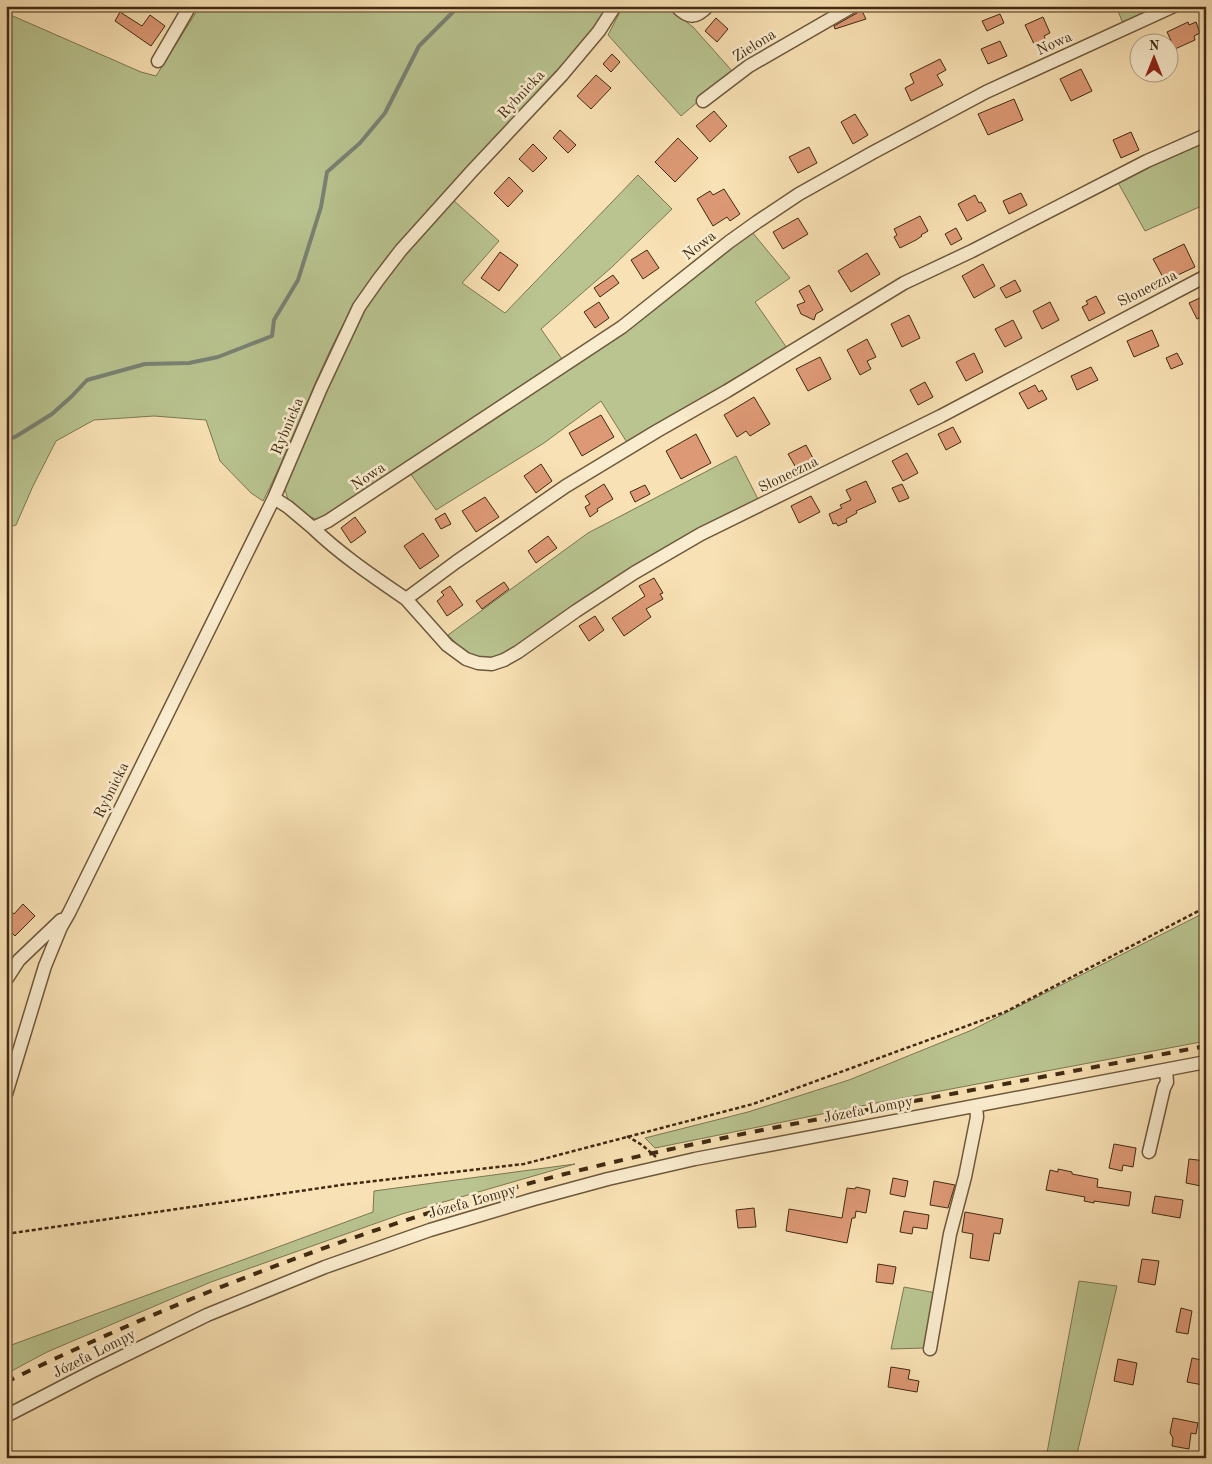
<svg xmlns="http://www.w3.org/2000/svg" width="1212" height="1464" viewBox="0 0 1212 1464" font-family="'Old Standard TT',serif">
<style>
.green{fill:#b9c490;stroke:#7c7752}
.lines{fill:none;stroke-linecap:round;stroke-linejoin:round}
.stream{stroke:#798274;stroke-width:4}
.building{fill:#dd9975;stroke:#402a13}
.minor-casing{stroke:#6e583b;stroke-width:15}
.path{stroke:#402a13;stroke-width:2.5;stroke-dasharray:4 2.5;stroke-linecap:butt}
.minor{stroke:#faecce;stroke-width:12}
.rail{stroke:#402a13;stroke-width:4;stroke-dasharray:9 9;stroke-linecap:butt}
.labels{text-anchor:middle;stroke-width:5;stroke-linejoin:round;paint-order:stroke}
.street-label{font-size:15px;fill:#402a13;stroke:#faecce}
</style>
<rect width="100%" height="100%" fill="#f8e1b4"/>
<filter id="stains"><feTurbulence type="fractalNoise" baseFrequency=".004" numOctaves="4"/><feColorMatrix values="0 0 0 0 .2 0 0 0 0 .09 0 0 0 0 .02 0 0 0 .5 -.17"/></filter>
<radialGradient id="worn" r=".72"><stop offset=".6" stop-color="#630" stop-opacity="0"/><stop offset="1" stop-color="#630" stop-opacity=".3"/></radialGradient>
<path class="green" d="M200 6H609L601 24C549 79 497 135 446 191 418 222 388 252 366 286 322 352 299 431 263 501L251 493 220 461 206 420 154 416 94 420 56 441 33 486 16 525 6 528V13L141 72 156 76Z
M623 6H671L680 17 693 27 733 72 681 116 608 35Z
M1116 6H1166L1124 26Z
M1206 135V204L1145 231 1116 179Z
M638 175 672 209 612 267 541 329 562 359 463 427 323 517 315 519 309 516 288 500 285 489 290 472 358 322 368 305 409 249 453 200 499 241 462 283 505 313Z
M752 232 790 278 755 302 787 348 628 444 601 401 544 443 436 510 410 473 608 344Z
M736 456 760 503 689 536 621 574 549 626 497 657 477 659 462 649 448 635 588 533Z
M1206 912V1041L871 1104 655 1148 645 1138 748 1112 849 1080 972 1030Z
M575 1164 402 1214 211 1282 47 1352 6 1374V1347L373 1212 374 1191Z
M1079 1281 1117 1286 1076 1458H1046Z
M904 1287 936 1293 926 1348 891 1349Z"/>
<g class="lines">
<path class="stream" d="M6 439 15 437 52 414 72 396 87 380 145 364 189 363 218 357 272 336 274 320 298 280 321 207 327 172 360 143 385 113 419 46 459 6"/>
</g>
<path class="building" d="M861 9 866 19 835 29 834 26 857 13Z
M120 12 142 26 150 15 165 26 151 46 115 21Z
M1000 14 1004 23 987 31 982 21Z
M1043 17 1050 33 1044 36 1046 41 1035 46 1025 25Z
M716 18 728 29 717 42 705 31Z
M1188 22 1189 25 1196 22 1200 33 1194 36 1195 40 1175 49 1167 32Z
M1000 41 1007 56 988 64 981 49Z
M612 54 620 62 611 72 603 64Z
M940 59 946 70 937 75 943 85 911 101 905 88 914 83 910 74Z
M1081 69 1092 91 1071 101 1060 79Z
M596 75 611 88 591 109 577 96Z
M1014 99 1023 120 988 135 978 114Z
M714 111 727 126 710 142 696 126Z
M855 114 868 135 853 144 841 122Z
M560 130 576 145 568 153 553 138Z
M1131 132 1139 150 1121 158 1113 140Z
M678 138 698 158 675 182 655 162Z
M533 144 547 158 533 172 519 159Z
M809 147 817 163 798 173 789 157Z
M509 177 523 191 508 207 494 193Z
M724 189 740 214 730 221 727 217 713 226 697 199 710 191 713 195Z
M1021 193 1027 205 1009 214 1003 201Z
M975 195 979 203 981 202 986 211 967 221 958 204Z
M920 216 928 231 921 235 922 236 916 240 900 248 894 237 897 235 894 229Z
M798 218 808 234 783 249 773 232Z
M956 228 962 239 951 245 945 234Z
M1184 244 1195 267 1165 281 1153 259Z
M647 250 659 268 643 279 631 260Z
M500 252 518 265 499 291 481 278Z
M867 253 880 274 851 292 838 271Z
M983 264 995 286 974 298 962 276Z
M613 275 619 283 600 297 594 288Z
M1015 280 1021 291 1006 298 1000 288Z
M809 285 823 310 816 314 814 320 801 314 797 305 805 302 799 291Z
M1206 295V315L1197 319 1189 303Z
M1096 296 1105 313 1089 321 1082 307 1088 304 1086 301Z
M599 302 609 318 595 328 584 312Z
M1050 302 1059 320 1042 329 1033 311Z
M909 315 920 338 902 347 891 324Z
M1013 320 1022 338 1005 347 995 329Z
M1152 330 1159 346 1134 357 1127 341Z
M867 339 876 357 867 361 871 369 860 375 847 350Z
M974 353 983 372 966 381 956 362Z
M1177 353 1183 364 1171 369 1166 358Z
M820 357 831 379 808 391 796 369Z
M1091 367 1098 380 1077 390 1071 376Z
M925 382 933 397 918 405 910 390Z
M1035 385 1039 392 1042 390 1047 399 1028 409 1019 393Z
M754 397 770 424 750 436 746 431 737 437 724 415Z
M601 415 614 437 582 456 569 433Z
M953 427 961 442 946 450 938 434Z
M696 434 711 463 681 479 666 451Z
M806 445 816 464 799 473 788 454Z
M907 453 918 473 903 481 892 461Z
M541 464 552 481 536 493 524 476Z
M866 481 876 502 856 511 857 513 846 519 847 522 838 526 836 523 833 524 829 514 842 508 840 505 851 500 846 490Z
M604 484 613 499 597 509 598 511 590 517 585 507 590 504 585 496Z
M902 484 909 498 899 502 892 488Z
M645 485 650 494 635 502 630 492Z
M811 496 820 512 799 523 791 506Z
M485 497 499 517 476 532 462 511Z
M445 513 451 524 441 529 435 519Z
M355 517 366 532 351 543 341 528Z
M423 533 439 556 420 569 404 546Z
M548 536 557 548 536 563 528 551Z
M654 578 663 593 660 594 663 599 646 609 651 617 624 636 612 618 645 596 639 586Z
M504 582 509 589 482 609 476 601Z
M450 586 463 605 447 616 437 601 444 595 441 592Z
M595 616 604 630 589 641 579 626Z
M23 904 35 916 15 936 6 927V906L14 914Z
M1114 1144 1136 1148 1133 1167 1123 1165 1122 1171 1109 1168Z
M1189 1159 1206 1161V1176L1202 1175 1201 1186 1186 1183Z
M1058 1169 1072 1172V1174L1098 1179 1097 1187 1131 1192 1129 1206 1094 1201V1203L1084 1201 1085 1197 1046 1190 1050 1170 1058 1172Z
M893 1178 908 1181 905 1197 890 1194Z
M934 1181 955 1185 948 1208 930 1205Z
M856 1187 870 1190 866 1213 856 1211 855 1218H852L847 1243 786 1231 789 1209 842 1218 847 1188 855 1189Z
M1155 1196 1183 1200 1180 1218 1152 1213Z
M754 1208 756 1227 738 1228 736 1210Z
M904 1211 929 1215 927 1229 913 1227 912 1234 900 1232Z
M965 1212 1003 1219 1000 1234 994 1233 989 1261 970 1258 973 1234 962 1232Z
M1142 1259 1159 1261 1155 1285 1138 1282Z
M878 1264 896 1267 893 1284 876 1282Z
M1181 1308 1192 1311 1188 1334 1176 1332Z
M1192 1358 1206 1361 1203 1385 1187 1382Z
M1118 1359 1137 1363 1133 1385 1114 1381Z
M891 1367 910 1370 908 1379 919 1381 917 1392 888 1387Z
M1173 1418 1198 1423 1196 1434 1191 1433 1189 1449 1172 1446 1173 1438 1170 1433Z"/>
<g class="lines">
<g class="minor-casing">
<path id="minor" d="M676 6C688 19 696 19 708 6
M158 61 190 6
M703 101 749 66 853 6
M274 498 288 507 313 528 328 521 622 327 729 242 757 222 799 194 872 153 986 92 1174 6
M313 528C341 555 374 577 406 599L456 562 566 486 657 431 727 391 904 283 972 251 1147 161 1206 135
M406 599 447 645 466 659 478 663 492 664 504 660 518 652 576 611 634 573 701 534 941 416 1206 276
M6 980 19 960 61 920
M6 1094 45 966 61 927 69 913 274 498 321 388 359 307 378 280 401 250 472 171 562 75 599 31 615 6
M1149 1152 1164 1088 1167 1082 1166 1070
M930 1349 950 1234 965 1177 977 1117 976 1106
M6 1416 93 1371 207 1315 325 1267 430 1230 534 1199 608 1179 695 1159 1206 1062
M1205 1458 1206 1456"/>
</g>
<path class="path" d="M627 1136 642 1145 656 1157
M6 1234 348 1184 524 1164 753 1104 1005 1012 1206 907"/>
<use href="#minor" class="minor"/>
<path class="rail" d="M6 1382C181 1297 364 1227 553 1177 658 1150 765 1129 872 1109 983 1088 1095 1067 1206 1046"/>
</g>
<g class="labels">
<g class="street-label">
<text transform="translate(1054 43) rotate(-24)" y="5">Nowa</text>
<text transform="translate(754 45) rotate(-32)" y="5">Zielona</text>
<text transform="translate(521 94) rotate(-47)" y="5">Rybnicka</text>
<text transform="translate(699 245) rotate(-38)" y="5">Nowa</text>
<text transform="translate(1147 288) rotate(-27)" y="5">Słoneczna</text>
<text transform="translate(287 426) rotate(-67)" y="5">Rybnicka</text>
<text transform="translate(788 474) rotate(-26)" y="5">Słoneczna</text>
<text transform="translate(368 476) rotate(-34)" y="5">Nowa</text>
<text transform="translate(111 790) rotate(-64)" y="5">Rybnicka</text>
<text transform="translate(868 1109) rotate(-11)" y="5">Józefa Lompy</text>
<text transform="translate(472 1201) rotate(-16)" y="5">Józefa Lompy</text>
<text transform="translate(94 1353) rotate(-27)" y="5">Józefa Lompy</text>
</g>
</g>
<rect width="1212" height="1464" fill="none" stroke="#f8e1b4" stroke-width="25"/>
<rect x="8" y="8" width="1197" height="1449" fill="none" stroke="#402a13" stroke-width="2.5"/>
<rect x="12" y="12" width="1187" height="1439" fill="none" stroke="#402a13"/>
<g transform="translate(1154 58)"><circle r="24" fill="#faecce" stroke="#b09e83"/>
<path d="M0-4L9 19L0 12L-9 19Z" fill="#8f2418"/>
<text y="-8" font-size="14" font-weight="bold" text-anchor="middle" fill="#402a13">N</text>
</g>
<rect width="100%" height="100%" filter="url(#stains)"/>
<rect width="100%" height="100%" fill="url(#worn)"/>
</svg>
